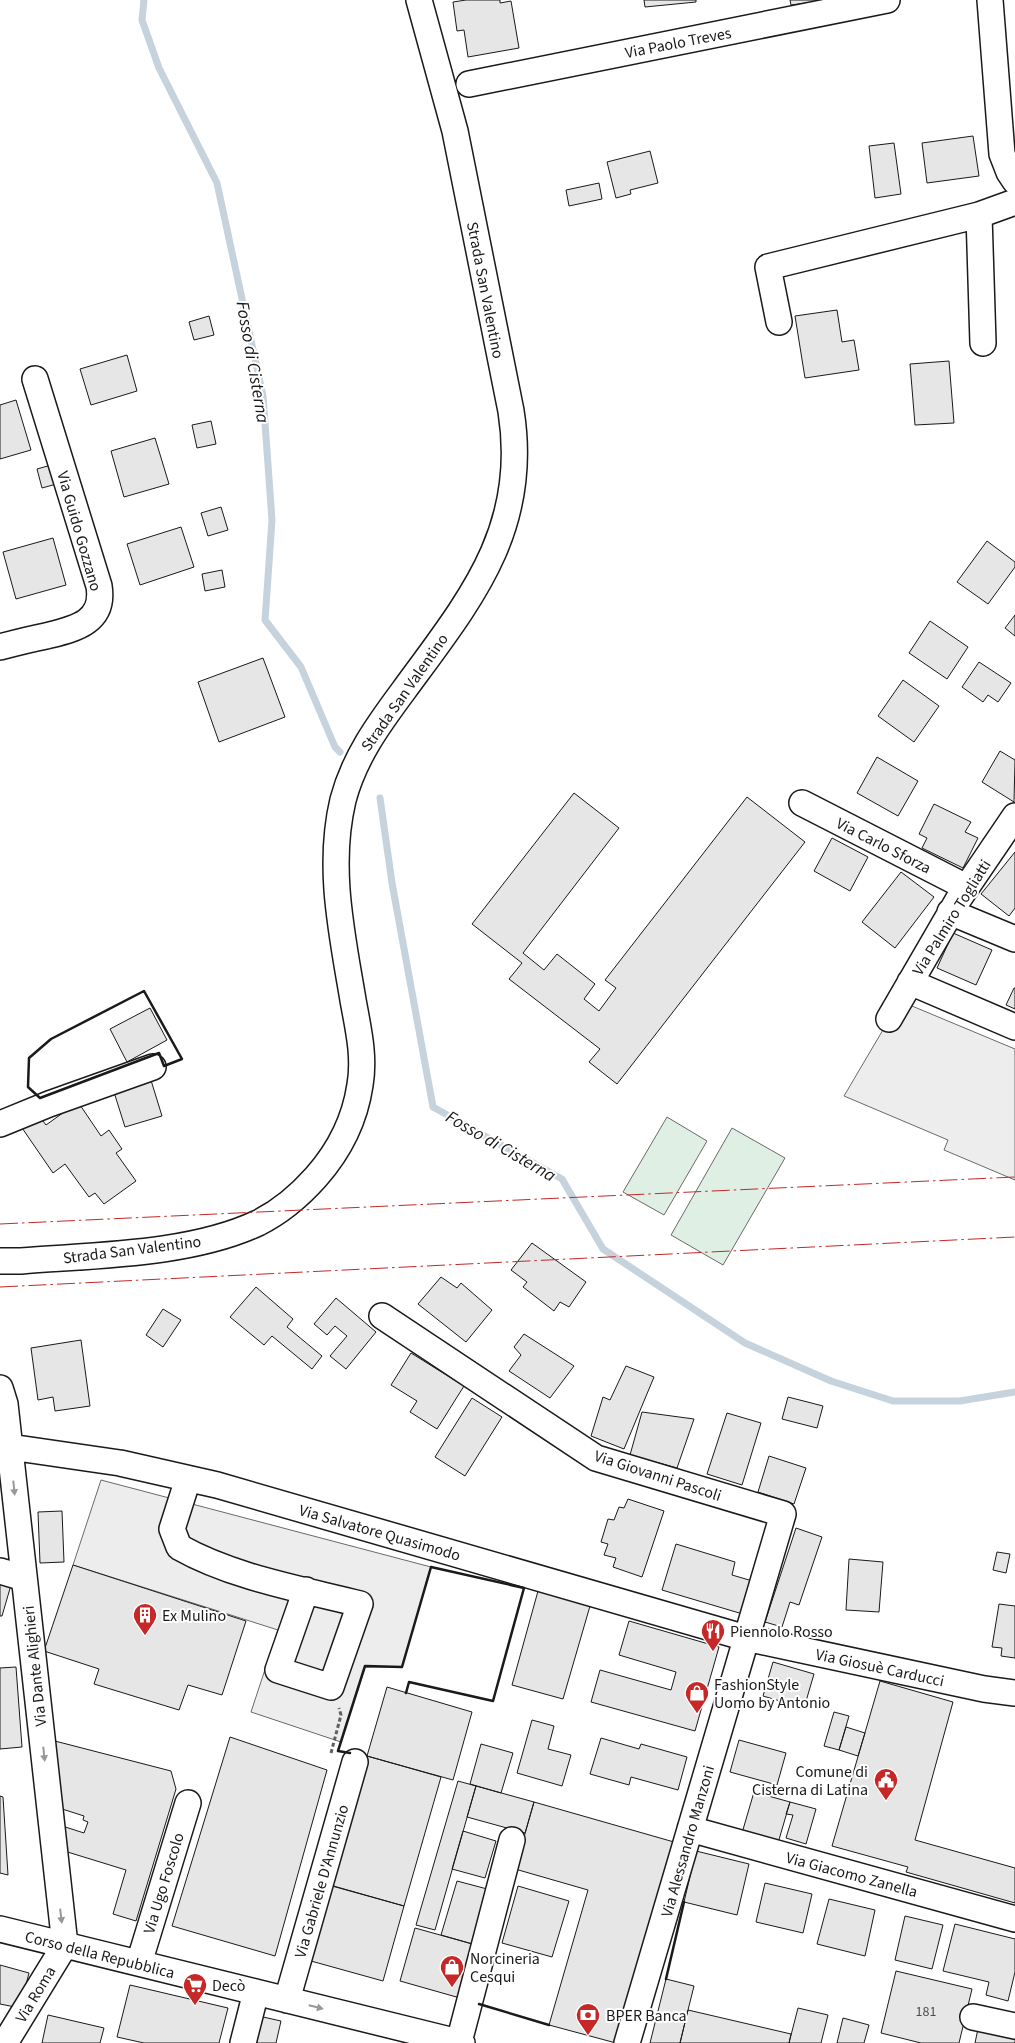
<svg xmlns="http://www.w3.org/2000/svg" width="1015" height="2043" viewBox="0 0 1015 2043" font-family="'Source Sans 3',sans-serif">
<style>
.green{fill:#e0efe3;stroke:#6a6a6a}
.parking{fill:#ededed;stroke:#6a6a6a}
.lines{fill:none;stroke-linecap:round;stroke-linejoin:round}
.stream{stroke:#c6d2dc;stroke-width:7}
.building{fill:#e6e6e6;stroke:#1a1a1a}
.minor-casing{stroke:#1a1a1a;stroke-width:28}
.path{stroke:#5f5f5f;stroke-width:3;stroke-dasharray:4 2.5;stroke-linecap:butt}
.minor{stroke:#fff;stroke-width:25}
.wall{stroke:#1a1a1a;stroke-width:2.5}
.power{stroke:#c62828;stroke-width:1;stroke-dasharray:18 4 2.5 4;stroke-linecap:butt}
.oneway{fill:#989898}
.labels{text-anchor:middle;stroke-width:4;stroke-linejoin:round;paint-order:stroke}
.number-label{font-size:14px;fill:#4d4d4d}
.street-label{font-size:16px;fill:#1a1a1a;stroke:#fff}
.poi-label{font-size:16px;fill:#1a1a1a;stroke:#fff;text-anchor:start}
.water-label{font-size:18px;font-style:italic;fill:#1a1a1a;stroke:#fff}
</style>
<rect width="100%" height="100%" fill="#fff"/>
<path class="green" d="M667 1117 707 1141 664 1215 623 1192Z
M732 1128 785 1158 723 1265 671 1235Z"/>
<path class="parking" d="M900 1001 1015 1049V1180L944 1150 948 1140 844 1096Z
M101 1480 431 1567 402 1667H365L341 1742 251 1712 278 1630 73 1565Z"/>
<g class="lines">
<path class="stream" d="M144 0 142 20 159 68 217 183 263 396 272 520 265 620 301 667 335 747 340 752
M380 798 392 883 433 1107 562 1179 603 1249 745 1343 831 1381 893 1401H960L1015 1392"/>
</g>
<path class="building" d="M466 0H500V3L511 1 519 48 468 57 464 30 457 31 453 2Z
M644 0H696V2L645 7Z
M790 0H828L791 5Z
M973 136 979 176 927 183 922 143Z
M894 143 901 194 875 198 869 146Z
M650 151 658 183 630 190 631 194 616 198 607 162Z
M599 183 602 199 569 206 566 190Z
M837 310 842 342 854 340 859 370 805 378 795 316Z
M209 316 214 335 194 340 189 322Z
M127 355 137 391 91 405 80 369Z
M949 361 954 423 915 425 910 364Z
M16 400 31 450 0 459V405Z
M211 421 216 444 197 448 192 425Z
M155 438 169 484 124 497 111 451Z
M55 464 60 483 42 488 37 469Z
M221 507 228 530 208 536 201 513Z
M181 527 194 567 140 585 127 544Z
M53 538 66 585 16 599 3 552Z
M987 541 1015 562V567L988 604 957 582Z
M222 570 225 587 205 591 202 574Z
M1015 615V636L1005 628Z
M930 621 968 647 947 679 909 653Z
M263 658 285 717 219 742 198 682Z
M979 662 1011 683 998 702 988 695 983 702 962 687Z
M903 680 939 706 914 742 878 716Z
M1000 751 1015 760 1014 802 982 782Z
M877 757 918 781 898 816 857 793Z
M574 793 619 828 523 953 544 970 557 954 595 984 584 999 599 1011 616 988 605 980 747 797 805 842 617 1084 589 1062 600 1049 509 979 522 963 472 924Z
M934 804 971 822 965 832 978 838 963 868 922 848 927 838 919 834Z
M832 838 868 857 850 891 814 871Z
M1015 852V908L1009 916 981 894Z
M901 872 934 897 895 948 862 922Z
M953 933 992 950 976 985 937 968Z
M1014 988H1015V1009L1006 1005Z
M150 1008 167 1040 127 1062 110 1029Z
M150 1077 162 1116 125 1127 113 1089Z
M78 1102 101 1136 109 1130 122 1149 116 1153 136 1181 104 1204 95 1193 89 1197 65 1164 53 1173 20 1125 37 1113 46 1125Z
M532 1243 586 1282 569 1307 560 1302 554 1311 523 1287 527 1282 511 1270Z
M441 1277 457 1288 461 1283 492 1310 466 1342 418 1304Z
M256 1287 293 1319 287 1327 322 1356 312 1369 272 1336 264 1345 230 1317Z
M336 1298 376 1332 346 1369 330 1356 347 1336 335 1326 327 1335 314 1324Z
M163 1309 181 1320 163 1347 146 1335Z
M524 1334 574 1366 550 1398 509 1371 521 1355 514 1347Z
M81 1340 90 1406 55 1411 53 1397 38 1400 31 1348Z
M411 1353 464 1386 437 1429 410 1412 417 1401 391 1385Z
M626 1366 654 1377 624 1449 591 1436 603 1397 610 1400Z
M788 1397 823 1406 817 1428 782 1419Z
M472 1398 502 1417 465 1476 435 1457Z
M642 1412 694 1419 677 1468 630 1455Z
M727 1413 761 1423 742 1485 707 1474Z
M769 1456 806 1468 794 1504 758 1492Z
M628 1499 664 1511 642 1577 613 1567 616 1558 604 1555 608 1544 601 1542 608 1519 614 1520 619 1507 624 1508Z
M62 1511 64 1562 40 1563 38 1512Z
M796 1528 822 1537 799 1605 790 1602 782 1627 765 1622Z
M676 1544 735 1562 732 1575 756 1582 746 1615 662 1590Z
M997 1552 1010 1554 1006 1573 993 1570Z
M849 1559 883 1562 879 1612 846 1610Z
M73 1565 246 1621 222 1695 188 1685 179 1710 94 1684 99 1669 44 1651Z
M0 1581 11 1585 2 1616H0Z
M538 1591 590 1606 563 1699 512 1685Z
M999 1604 1015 1606V1658L1001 1656 1002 1648 992 1647Z
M629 1621 719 1647 695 1731 591 1702 600 1670 671 1690 676 1672 619 1655Z
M773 1662 814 1674 804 1708 763 1696Z
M16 1667 22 1747 0 1749V1668Z
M880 1681 953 1702 915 1840 1015 1868V1903L906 1872 908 1867 832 1846Z
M387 1687 472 1712 453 1780 367 1756Z
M834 1712 849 1716 839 1750 824 1746Z
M532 1720 554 1726 548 1749 571 1755 562 1786 517 1773Z
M846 1727 865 1733 858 1756 839 1750Z
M230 1737 327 1770 275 1956 172 1926Z
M601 1738 639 1749 641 1744 687 1757 678 1790 631 1777 629 1785 590 1774Z
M51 1740 171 1771 176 1789 136 1921 113 1914 126 1870 61 1850 59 1825 84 1833 88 1822 83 1820 84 1816 59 1808Z
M739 1740 786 1753 777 1785 730 1772Z
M481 1744 513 1753 501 1793 470 1784Z
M367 1756 441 1777 404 1906 330 1885Z
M458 1781 476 1786 435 1930 416 1925Z
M476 1786 534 1802 525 1833 467 1817Z
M754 1792 790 1802 778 1843 742 1833Z
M0 1796 3 1797 8 1875 0 1873Z
M534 1802 674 1842 616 2043 549 2025 588 1890 515 1869Z
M790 1802 816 1809 806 1844 786 1838 793 1815 786 1814Z
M463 1831 496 1841 485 1878 452 1869Z
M696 1851 749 1864 737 1915 684 1902Z
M457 1881 491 1890 476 1945 441 1935Z
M765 1883 812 1894 803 1933 756 1922Z
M332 1886 404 1906 383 1981 311 1961Z
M518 1886 569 1901 552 1957 502 1943Z
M829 1899 875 1910 865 1956 817 1944Z
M905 1916 943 1925 932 1969 895 1960Z
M955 1924 1015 1939V1972L1008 2001 986 1995 989 1982 943 1971Z
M415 1928 476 1945 460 1998 400 1981Z
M0 1965 29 1973 20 2008 0 2004Z
M896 1971 972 1989 959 2043H921L881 2033Z
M666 1979 694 1986 688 2010 680 2043H650Z
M130 1985 228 2008 219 2043H144L117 2037Z
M798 2008 828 2015 821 2043H789Z
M688 2010 791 2034 789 2043H680Z
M48 2015 104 2028 100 2043H42Z
M254 2015 281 2021 276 2043H248Z
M843 2018 869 2025 864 2043H837Z
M979 2024 1015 2031V2043H975Z"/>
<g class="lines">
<g class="minor-casing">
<path id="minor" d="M990 0 1002 154 1009 172 1015 181
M469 84 887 0
M979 215 983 343
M779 322 768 267 979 215 1015 202
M0 647C15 643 31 639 46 636 74 629 105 623 99 586L35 379
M802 803 966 887
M950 912 1015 939
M910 982 1015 1027
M889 1019 958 900 1015 816
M0 1124 49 1104 153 1067
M0 1261H21C95 1255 190 1255 258 1223 280 1212 300 1195 316 1177 339 1151 355 1119 360 1085 365 1056 358 1028 353 1000 342 934 327 867 343 800 354 758 378 725 404 690 469 601 530 530 511 411L455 131 419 0
M382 1316 596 1458 783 1514 627 2043
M0 1388 5 1404 65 1945
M10 1447 120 1463 217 1485 746 1638 984 1689 1015 1693
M188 1479 172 1529 179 1547C232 1577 300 1589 360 1604L331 1687 278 1670 306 1590
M0 1571 24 1578
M690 1829 1015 1919
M0 1929 462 2043
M139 1963 188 1803
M287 2000 355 1762
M973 2017 1015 2026
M459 2042 512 1840
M5 2043 65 1945
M243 2043 256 1992"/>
</g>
<path class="path" d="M331 1753 341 1715 339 1708"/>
<use href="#minor" class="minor"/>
<path class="wall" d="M144 991 182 1059 164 1066 159 1053 40 1098 28 1087 29 1058 51 1039Z
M350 1753 338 1751 365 1666 402 1667 431 1567 524 1588 493 1701 409 1682 406 1693
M666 1979 684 1902
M479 2004 549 2025"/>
<path class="power" d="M0 1224 1015 1177
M0 1287 1015 1237"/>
</g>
<defs><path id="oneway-solid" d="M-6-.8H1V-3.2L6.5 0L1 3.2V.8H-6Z" transform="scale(1.25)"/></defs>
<g class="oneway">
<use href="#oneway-solid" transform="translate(14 1488) rotate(84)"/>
<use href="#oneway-solid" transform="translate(44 1754) rotate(84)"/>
<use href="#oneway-solid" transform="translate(61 1916) rotate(83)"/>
<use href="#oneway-solid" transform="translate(316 2007) rotate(14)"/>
</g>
<defs>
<g id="building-pin" transform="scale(1.25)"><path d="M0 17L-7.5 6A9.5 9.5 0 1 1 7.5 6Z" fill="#c62828" stroke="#fff"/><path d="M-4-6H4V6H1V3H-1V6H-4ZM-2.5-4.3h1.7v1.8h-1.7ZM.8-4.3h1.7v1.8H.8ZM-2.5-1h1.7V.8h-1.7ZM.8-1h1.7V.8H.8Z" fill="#fff"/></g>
<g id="restaurant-pin" transform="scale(1.25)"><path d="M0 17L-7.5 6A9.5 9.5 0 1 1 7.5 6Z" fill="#c62828" stroke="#fff"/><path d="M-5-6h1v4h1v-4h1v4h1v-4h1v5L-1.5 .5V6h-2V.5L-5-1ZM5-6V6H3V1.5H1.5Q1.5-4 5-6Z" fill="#fff"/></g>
<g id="shop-pin" transform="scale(1.25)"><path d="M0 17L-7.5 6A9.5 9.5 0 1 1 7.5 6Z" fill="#c62828" stroke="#fff"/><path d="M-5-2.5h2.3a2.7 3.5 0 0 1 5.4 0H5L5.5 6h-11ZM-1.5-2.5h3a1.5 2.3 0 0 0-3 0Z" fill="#fff"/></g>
<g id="civic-pin" transform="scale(1.25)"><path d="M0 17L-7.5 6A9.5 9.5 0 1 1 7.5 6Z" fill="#c62828" stroke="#fff"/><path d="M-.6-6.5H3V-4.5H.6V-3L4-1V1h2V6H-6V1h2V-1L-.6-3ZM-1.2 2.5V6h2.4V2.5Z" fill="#fff"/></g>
<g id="supermarket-pin" transform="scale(1.25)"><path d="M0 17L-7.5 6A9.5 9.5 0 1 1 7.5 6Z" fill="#c62828" stroke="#fff"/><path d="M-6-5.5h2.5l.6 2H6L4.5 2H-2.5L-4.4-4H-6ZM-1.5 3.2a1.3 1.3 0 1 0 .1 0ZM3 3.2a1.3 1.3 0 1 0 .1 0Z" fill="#fff"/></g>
<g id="bank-pin" transform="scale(1.25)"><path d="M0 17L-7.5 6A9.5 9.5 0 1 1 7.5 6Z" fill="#c62828" stroke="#fff"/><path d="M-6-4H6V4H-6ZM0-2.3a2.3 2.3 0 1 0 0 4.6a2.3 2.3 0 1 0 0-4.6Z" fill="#fff"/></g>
</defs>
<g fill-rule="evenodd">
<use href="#building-pin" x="145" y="1615"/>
<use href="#restaurant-pin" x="713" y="1631"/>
<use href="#shop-pin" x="697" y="1693"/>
<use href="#civic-pin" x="886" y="1780"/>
<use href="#shop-pin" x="452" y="1967"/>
<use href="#supermarket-pin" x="195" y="1985"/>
<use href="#bank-pin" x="588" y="2015"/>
</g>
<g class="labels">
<g class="number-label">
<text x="926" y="2016">181</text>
</g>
<g class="street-label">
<text transform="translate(678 42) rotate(-11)" y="6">Via Paolo Treves</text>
<text transform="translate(486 290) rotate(79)" y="6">Strada San Valentino</text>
<text transform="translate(80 531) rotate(74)" y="6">Via Guido Gozzano</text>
<text transform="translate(404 692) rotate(-55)" y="6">Strada San Valentino</text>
<text transform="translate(884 845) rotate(27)" y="6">Via Carlo Sforza</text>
<text transform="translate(951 917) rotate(-58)" y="6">Via Palmiro Togliatti</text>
<text transform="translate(132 1249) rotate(-7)" y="6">Strada San Valentino</text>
<text transform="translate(658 1475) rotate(18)" y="6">Via Giovanni Pascoli</text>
<text transform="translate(380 1532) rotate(16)" y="6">Via Salvatore Quasimodo</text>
<text transform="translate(34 1666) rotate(-96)" y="6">Via Dante Alighieri</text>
<text transform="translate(880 1667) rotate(12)" y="6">Via Giosuè Carducci</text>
<text transform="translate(687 1841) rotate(-74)" y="6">Via Alessandro Manzoni</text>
<text transform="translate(852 1874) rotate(15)" y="6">Via Giacomo Zanella</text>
<text transform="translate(321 1881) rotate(-74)" y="6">Via Gabriele D'Annunzio</text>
<text transform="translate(163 1883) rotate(-73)" y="6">Via Ugo Foscolo</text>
<text transform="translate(100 1954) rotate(14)" y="6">Corso della Repubblica</text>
<text transform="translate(35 1994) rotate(-59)" y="6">Via Roma</text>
</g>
<g class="poi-label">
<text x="162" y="1621">Ex Mulino</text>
<text x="730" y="1637">Piennolo Rosso</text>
<text x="714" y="1690">FashionStyle<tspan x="714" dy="18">Uomo by Antonio</tspan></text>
<text x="868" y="1777" text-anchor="end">Comune di<tspan x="868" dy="18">Cisterna di Latina</tspan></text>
<text x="470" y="1964">Norcineria<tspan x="470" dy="18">Cesqui</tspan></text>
<text x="212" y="1991">Decò</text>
<text x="606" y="2021">BPER Banca</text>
</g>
<g class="water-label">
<text transform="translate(253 362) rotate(80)" y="6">Fosso di Cisterna</text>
<text transform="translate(501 1146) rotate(30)" y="6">Fosso di Cisterna</text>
</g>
</g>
</svg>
